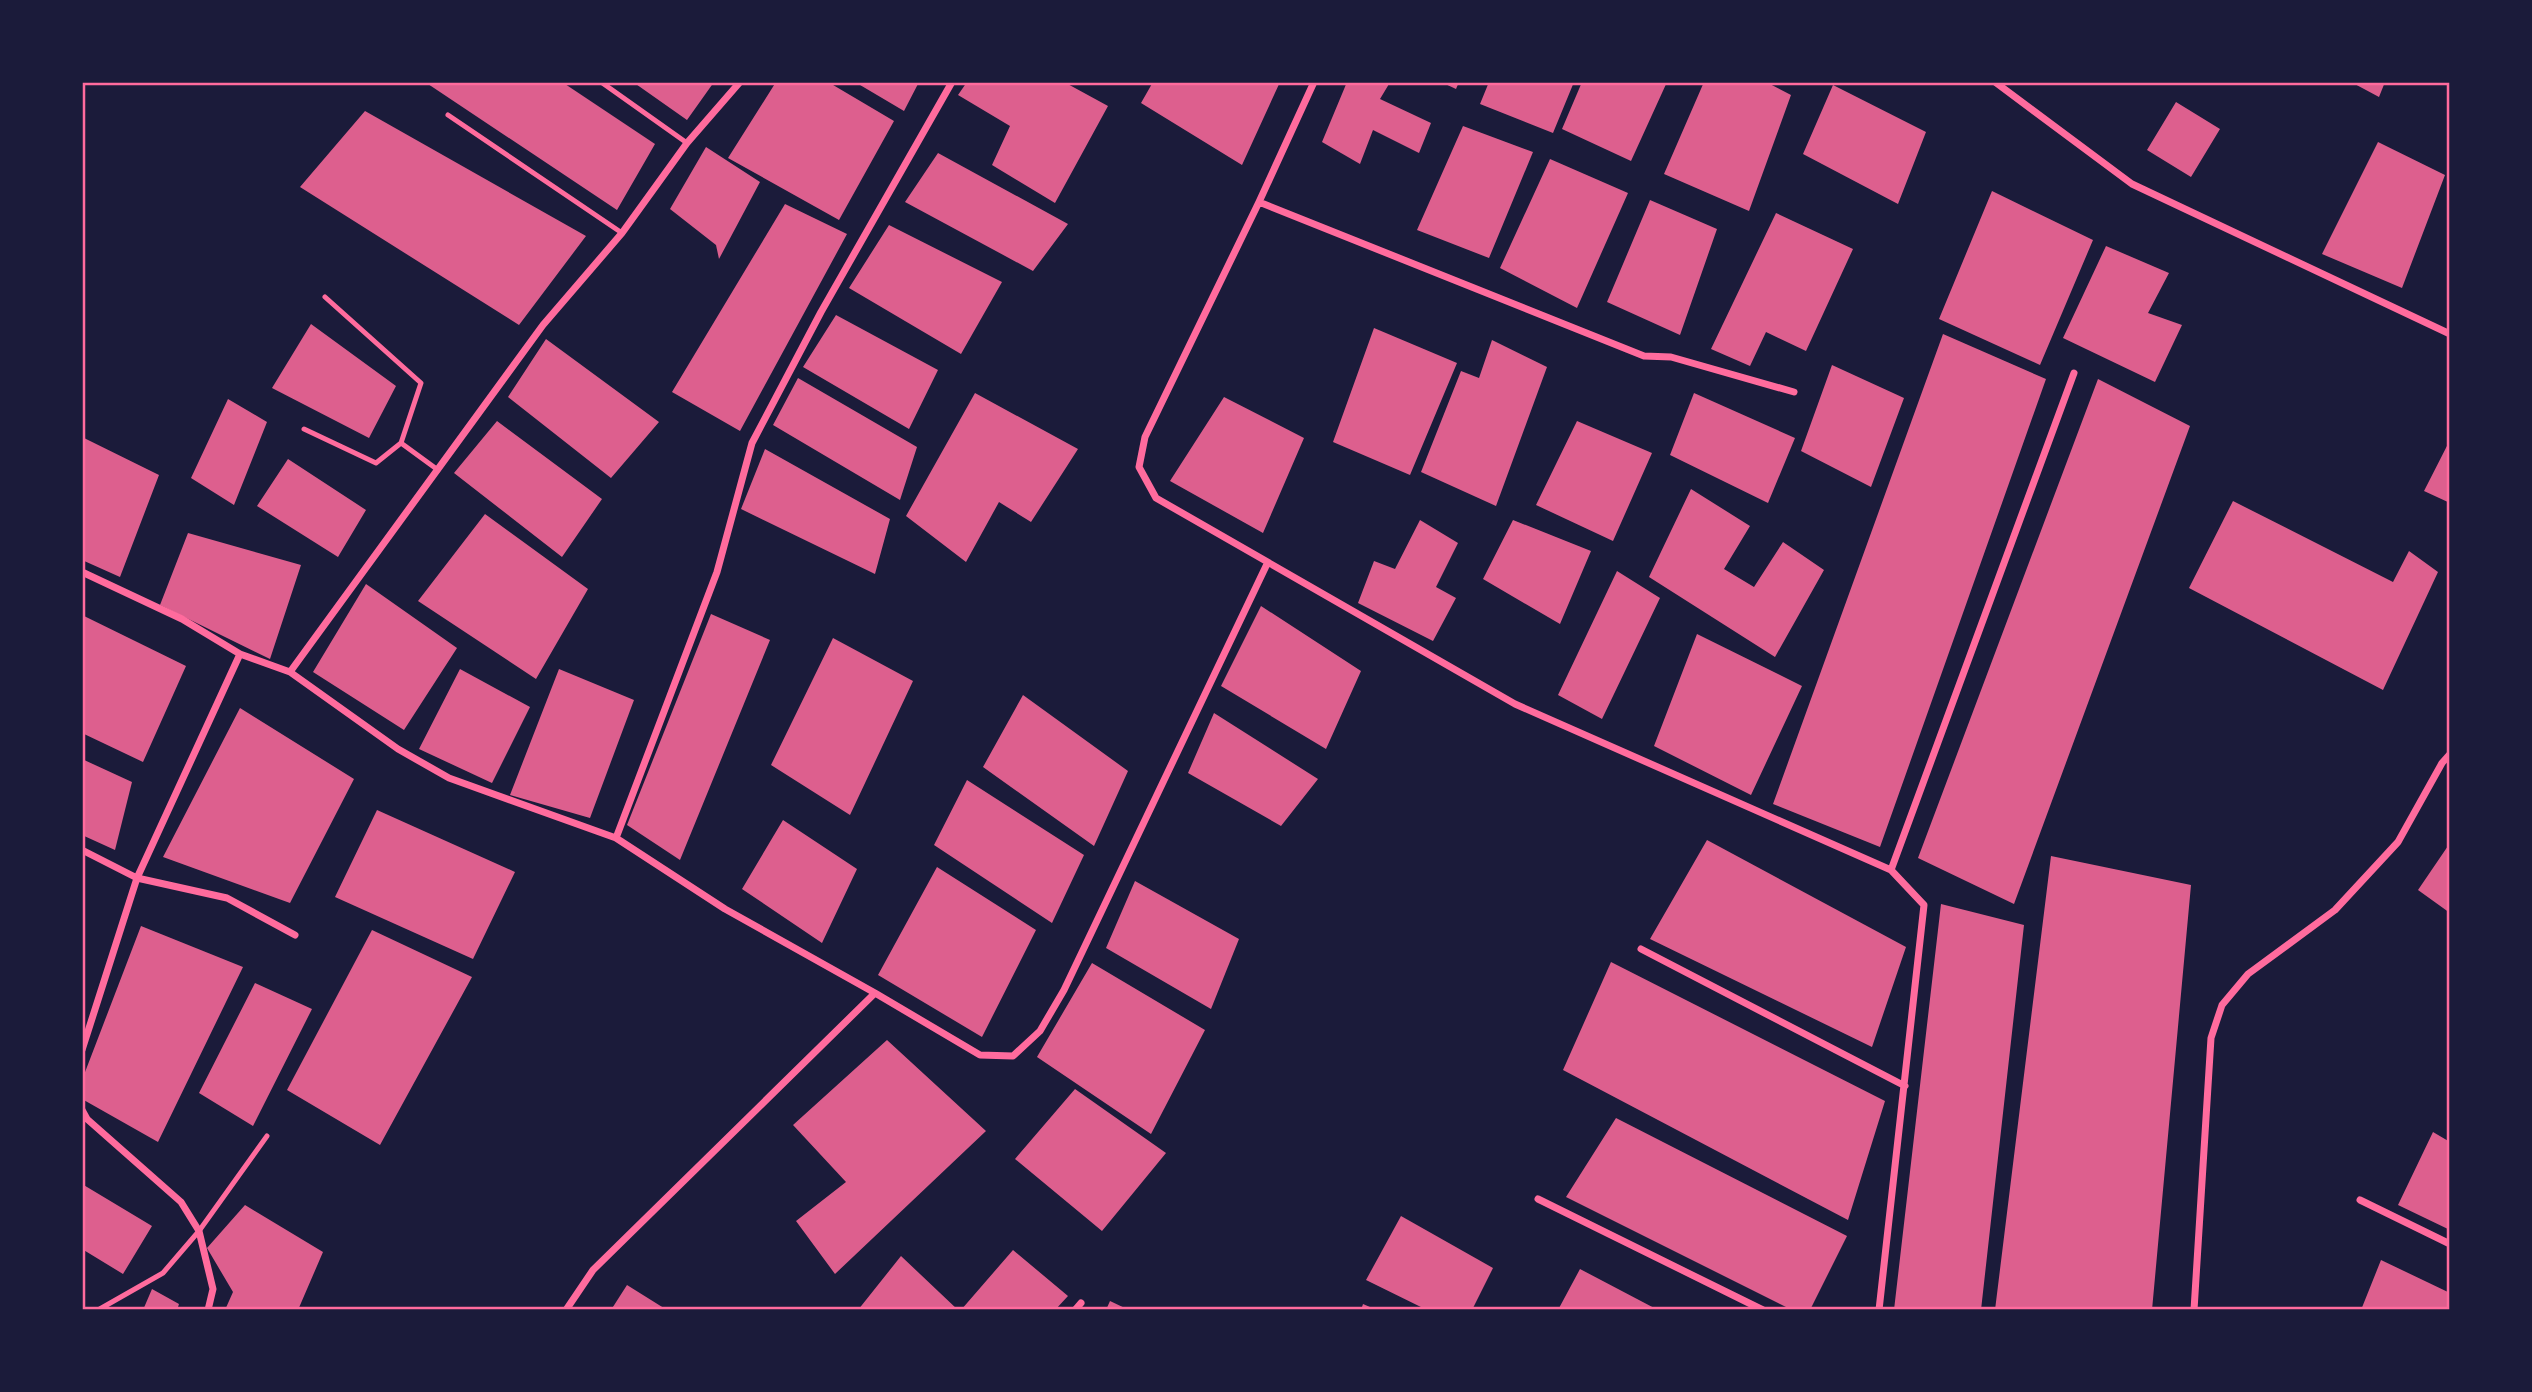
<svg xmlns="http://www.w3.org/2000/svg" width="2532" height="1392" viewBox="0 0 2532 1392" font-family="Poppins,sans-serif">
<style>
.building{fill:#dd5f8e}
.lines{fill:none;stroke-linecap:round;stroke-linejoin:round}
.service{stroke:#ff6b9d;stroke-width:5}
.minor{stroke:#ff6b9d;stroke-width:7}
.neatline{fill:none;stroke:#ff6b9d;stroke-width:2.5}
</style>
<rect width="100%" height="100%" fill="#1b1b3a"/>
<path class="building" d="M425 82H562L655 144 617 210Z
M633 82H714L687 120Z
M776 82H828L894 121 839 220 728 158Z
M855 82H919L904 111Z
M967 82H1064L1108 106 1055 203 992 165 1010 126 958 95Z
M1153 82H1280L1242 165 1141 103Z
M1347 82 1389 84 1380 99 1431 123 1419 153 1373 130 1360 164 1322 142Z
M1441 82H1459L1456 89Z
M1489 82H1574L1553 133 1480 104Z
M1582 82H1667L1631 161 1562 129Z
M1704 82H1766L1791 95 1749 211 1664 174Z
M2351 82H2385L2379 97Z
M1833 85 1926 132 1898 204 1803 154Z
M2176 102 2220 129 2191 177 2147 150Z
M365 111 586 236 519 325 300 187Z
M1463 126 1533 152 1489 258 1417 230Z
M2378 142 2445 175 2402 288 2322 254Z
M706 147 760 182 719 259 716 245 670 209Z
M938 153 1068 224 1033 271 905 202Z
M1550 159 1628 193 1577 308 1500 268Z
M1992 191 2093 240 2040 365 1939 319Z
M1650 200 1717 229 1680 335 1607 302Z
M785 204 847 234 740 431 672 392Z
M1776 213 1853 249 1806 351 1766 332 1750 366 1711 349Z
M889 225 1002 282 961 354 849 288Z
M2106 246 2169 273 2148 313 2182 325 2155 382 2063 338Z
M836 315 938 370 909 429 803 367Z
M311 324 396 386 369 438 272 388Z
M1374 328 1457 363 1410 475 1333 442Z
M1943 334 2046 379 1880 847 1773 804Z
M546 339 659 422 611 478 508 397Z
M1492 340 1547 367 1496 506 1421 472 1461 371 1479 378Z
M1832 365 1904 398 1871 487 1801 451Z
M798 378 917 447 900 500 773 425Z
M2098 379 2190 426 2014 904 1918 858Z
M975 393 1078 449 1031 522 999 502 966 562 906 516Z
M1694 393 1795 438 1768 503 1670 455Z
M1224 397 1304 438 1263 533 1170 481Z
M228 399 267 422 234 505 191 478Z
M497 421 602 499 562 557 454 473Z
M1577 421 1652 453 1613 541 1536 505Z
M82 437 159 475 120 577 82 560Z
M2450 440V503L2424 491Z
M765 449 890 519 875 574 741 509Z
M288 459 366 510 338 557 257 506Z
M1691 489 1750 526 1724 569 1754 587 1783 542 1824 570 1775 657 1649 577Z
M2233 501 2393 582 2409 551 2438 572 2383 690 2189 588Z
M485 514 588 589 536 679 418 601Z
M1420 520 1458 543 1436 587 1456 598 1433 641 1358 603 1374 561 1395 569Z
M1513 520 1591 551 1560 624 1483 579Z
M188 533 301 565 270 659 160 605Z
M1617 571 1660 598 1602 719 1558 695Z
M366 584 457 648 404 730 313 672Z
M1261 606 1361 671 1326 749 1221 686Z
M711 614 770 640 680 860 627 825Z
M82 615 186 666 143 762 82 733Z
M1697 634 1802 686 1751 795 1654 746Z
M833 638 913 681 850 815 771 765Z
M460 669 530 707 492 783 419 749Z
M559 669 634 700 590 818 510 795Z
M1023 695 1128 771 1094 846 983 767Z
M240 708 354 779 290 903 163 857Z
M1214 713 1318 779 1281 826 1188 773Z
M82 759 132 782 115 850 82 835Z
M967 780 1084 855 1052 923 934 845Z
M377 810 515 872 473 959 335 897Z
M783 820 857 869 822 943 742 889Z
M1707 840 1906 947 1872 1047 1650 939Z
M2450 843V913L2418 890Z
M2051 856 2191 885 2152 1310H1995Z
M937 867 1036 930 982 1037 878 975Z
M1135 881 1239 939 1211 1009 1106 948Z
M1941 904 2024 925 1981 1310H1894Z
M141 926 243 967 158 1142 82 1099V1080Z
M372 930 472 977 380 1145 287 1090Z
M1611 962 1885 1101 1848 1220 1563 1070Z
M1092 963 1205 1030 1151 1134 1037 1057Z
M255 983 312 1009 253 1126 199 1093Z
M887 1040 986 1131 835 1274 796 1221 846 1182 793 1125Z
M1075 1089 1166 1153 1102 1231 1015 1159Z
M1616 1118 1847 1236 1810 1310H1792L1566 1197Z
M2433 1132 2450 1142V1230L2398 1205Z
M82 1184 152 1226 123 1274 82 1249Z
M245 1205 323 1252 298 1310H225L233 1292 207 1248Z
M1401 1216 1493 1268 1472 1310H1427L1366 1280Z
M1013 1250 1068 1296 1055 1310H961Z
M901 1256 958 1310H858Z
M2381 1260 2450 1293V1310H2361Z
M1580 1269 1658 1310H1558Z
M627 1285 667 1310H611Z
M152 1289 179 1304 177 1310H143Z
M1110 1301 1129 1310H1106Z
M1363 1304 1377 1310H1361Z"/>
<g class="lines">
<path class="service" d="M601 82 687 143
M448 115 622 233
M325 297 421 383 401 443 438 470
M304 429 376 463 401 443
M98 1310 163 1273 199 1231 267 1136"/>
<path class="minor" d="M1314 82 1259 202 1145 437 1139 467 1156 498 1515 704 1891 870 1924 905 1879 1310
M1995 82 2132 184 2450 334
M1259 202 1644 356 1671 357 1794 392
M82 572 182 619 240 654 290 672 398 749 449 778 616 838 725 909 875 993 593 1270 566 1310
M290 672 543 325 622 233 687 143 740 82
M616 838 717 572 752 443 821 312 952 82
M82 850 137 878 227 898 295 935
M1891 870 2074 373
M1641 949 1905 1086
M875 993 980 1055 1013 1056 1040 1031 1064 990 1267 564
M82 1050 137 878 240 654
M82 1110 87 1119 181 1202 199 1231 213 1289 208 1310
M1538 1199 1763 1310
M2360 1200 2450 1244
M1075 1310 1081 1303
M2194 1310 2211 1038 2222 1005 2248 974 2335 910 2398 842 2442 763 2450 754"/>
</g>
<rect width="2532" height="1392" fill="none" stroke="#1b1b3a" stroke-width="168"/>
<rect x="84" y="84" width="2364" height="1224" class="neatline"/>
</svg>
